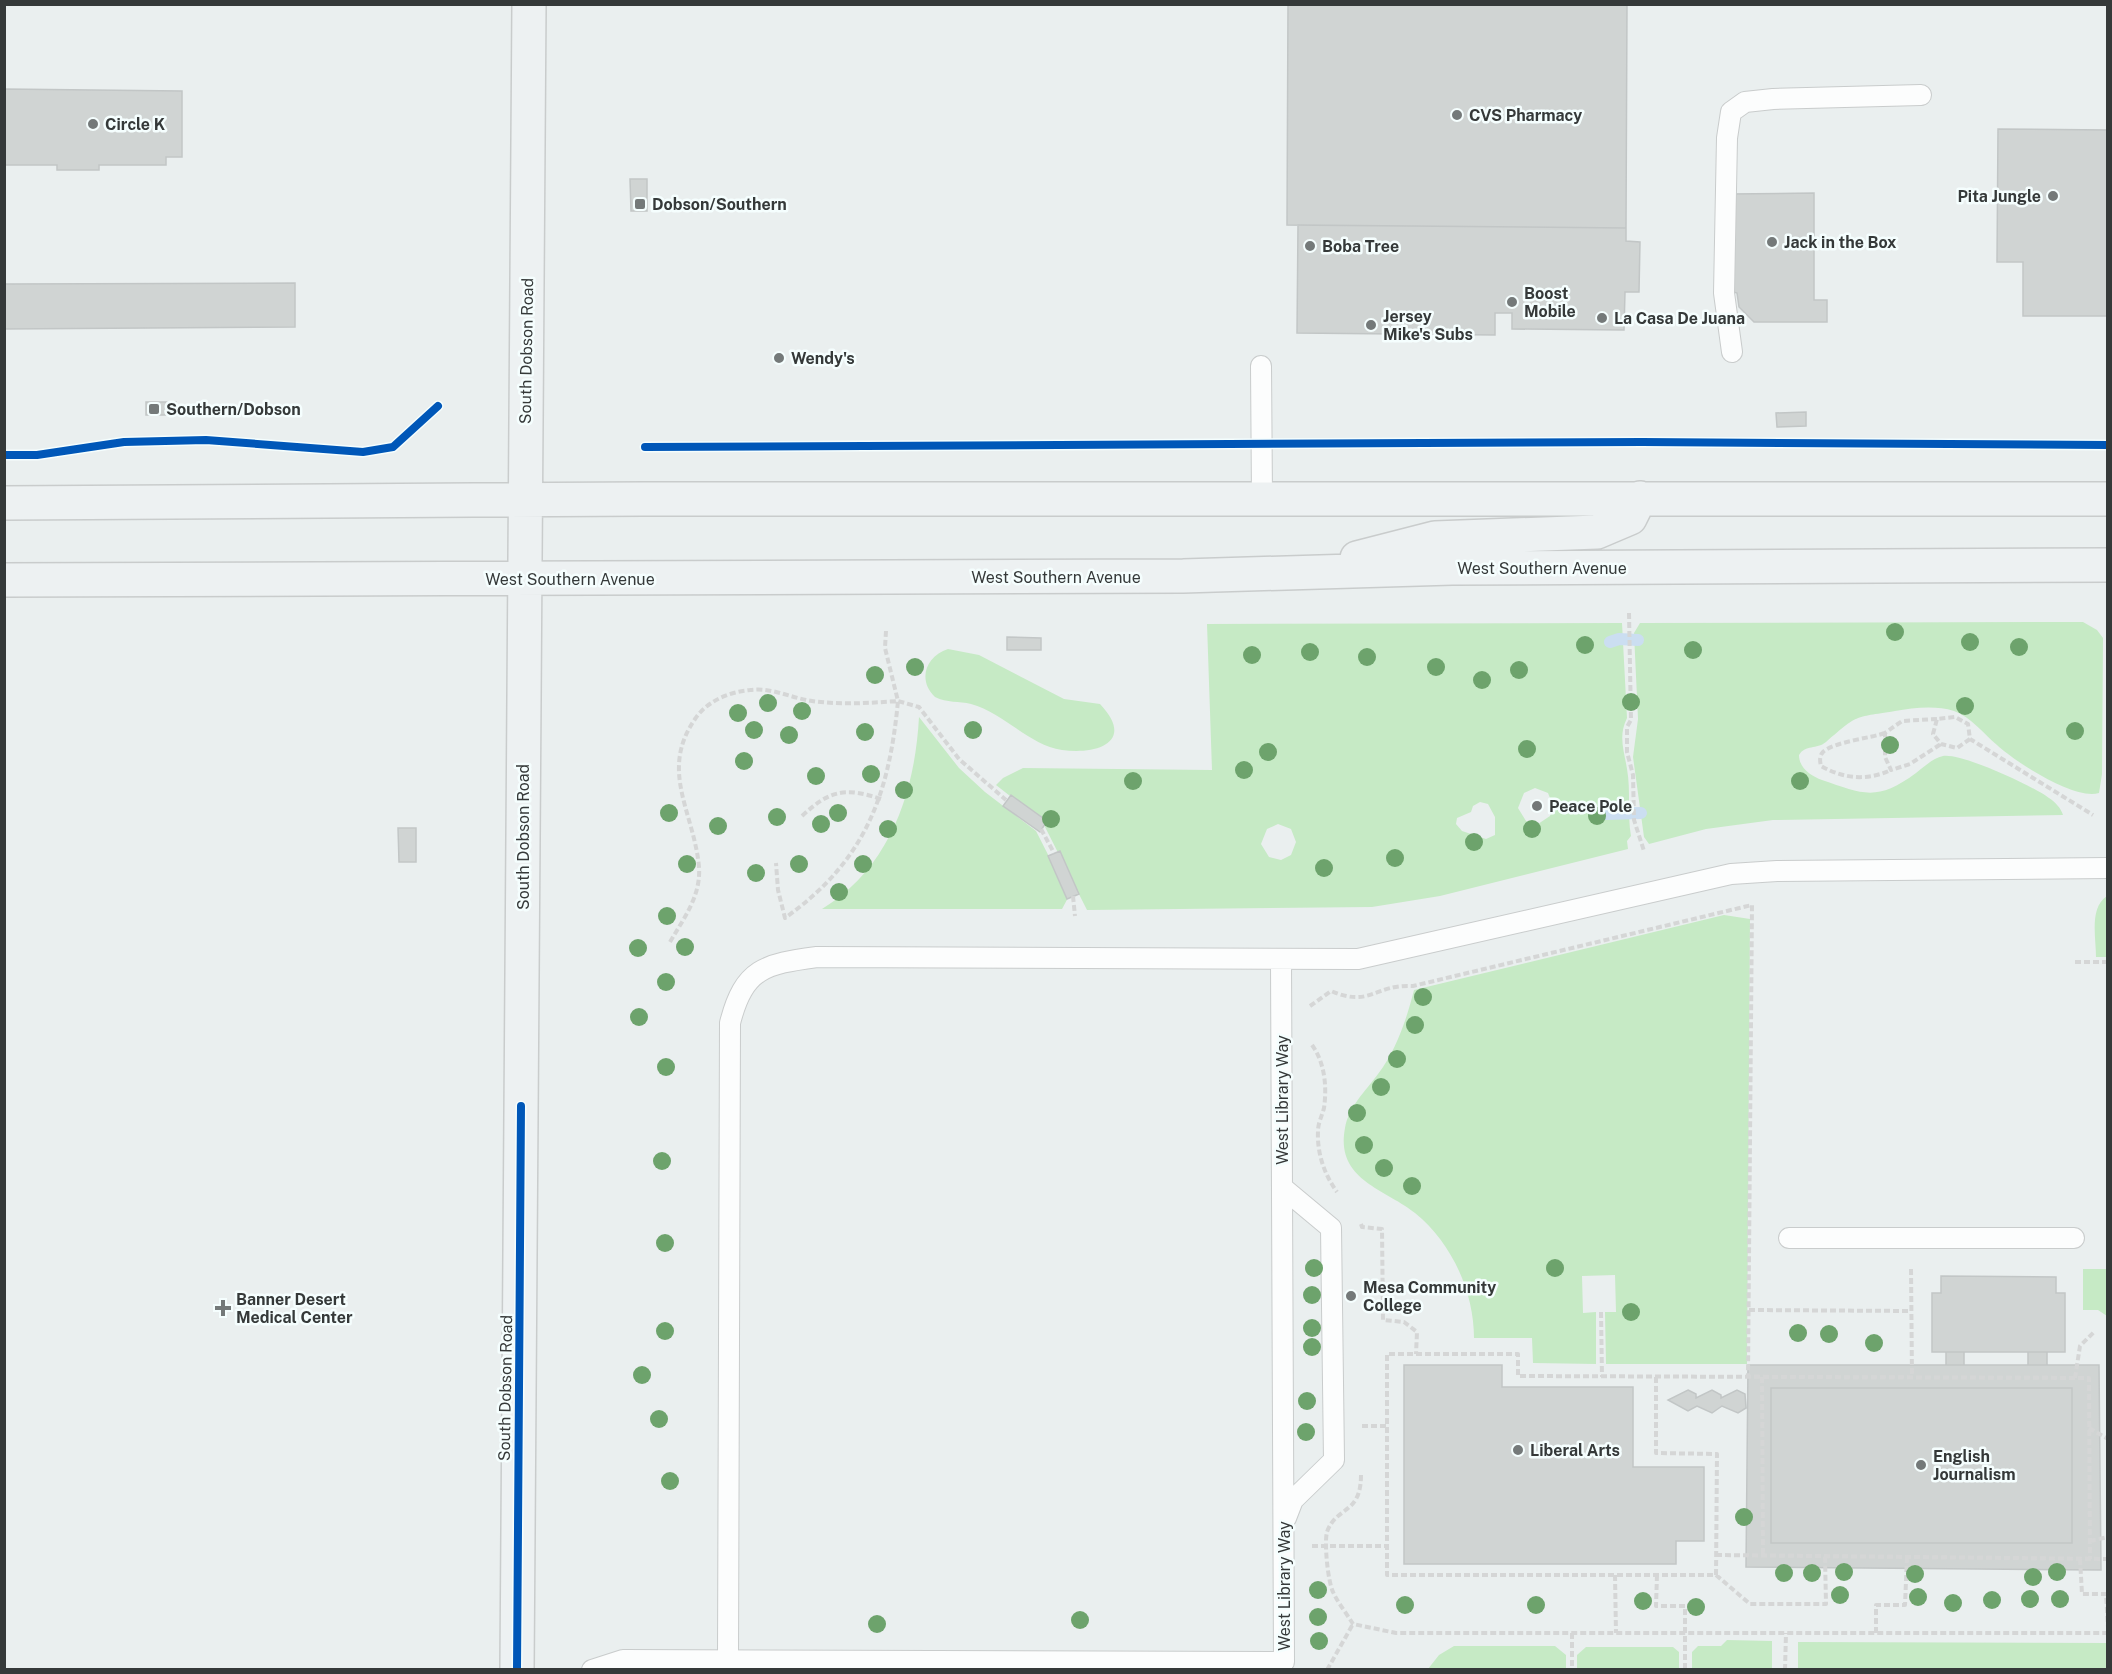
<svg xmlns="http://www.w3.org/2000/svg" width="2112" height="1674" viewBox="0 0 2112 1674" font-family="'Public Sans',sans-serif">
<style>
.green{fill:#c6eac5;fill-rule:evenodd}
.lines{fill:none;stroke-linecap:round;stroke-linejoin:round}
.stream{stroke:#cbdef1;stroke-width:12}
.building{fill:#d0d4d3;stroke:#c2c6c6;stroke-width:1.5;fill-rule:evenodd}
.lane-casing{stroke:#c9cccc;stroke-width:22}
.secondary-casing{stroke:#c9cccc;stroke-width:36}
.path{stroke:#d5d6d6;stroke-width:4;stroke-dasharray:6 3;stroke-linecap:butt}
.lane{stroke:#fcfdfd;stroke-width:20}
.secondary{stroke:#edf1f2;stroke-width:33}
.cycleway-casing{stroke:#f5fefe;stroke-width:11}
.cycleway{stroke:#0057b8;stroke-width:8}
.tree{fill:#6da36c}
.poi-dot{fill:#747979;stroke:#f5fefe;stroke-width:2}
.labels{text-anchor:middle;stroke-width:5;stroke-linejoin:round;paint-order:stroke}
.poi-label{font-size:16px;font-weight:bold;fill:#353939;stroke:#f5fefe;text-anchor:start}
.street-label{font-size:16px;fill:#353939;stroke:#f5fefe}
</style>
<rect width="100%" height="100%" fill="#eaefef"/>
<path class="green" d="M2083 622 2097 630 2103 638 2102 774 2099 793C2075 801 2014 761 1997 745 1984 734 1971 717 1954 711 1935 705 1913 708 1895 711 1852 718 1859 714 1826 742 1816 750 1806 744 1799 755 1799 768 1811 776 1822 780 1863 794 1877 802 1916 773 1924 767 1933 758 1943 756 1962 753 2033 786 2049 798 2055 802 2061 808 2063 815L1773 820 1706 829 1649 844 1644 837 1633 757 1638 719 1634 633 1640 623Z
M1622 623 1627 718C1618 736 1624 750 1627 769 1631 791 1627 814 1631 836L1627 841 1628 849 1440 896 1372 907 1087 910 1042 821 996 785 1003 778 1023 768 1212 770 1207 624ZM1535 788 1548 793 1553 806 1550 816 1538 824 1526 821 1518 808 1524 793ZM1480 802 1488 804 1495 817V835L1486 839 1462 831 1456 824 1457 818 1471 812 1473 806ZM1278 824 1291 829 1296 842 1291 855 1281 860 1269 857 1261 844 1267 829Z
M948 649 979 655 1064 699 1100 704C1136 742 1097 755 1062 750 1029 745 1004 713 971 704 959 701 947 703 935 697 917 680 926 656 948 649Z
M919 717 959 768 985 792 1036 831 1069 896 1062 909H822C890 868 915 792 919 717Z
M2107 896V957H2096C2096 937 2089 908 2107 896Z
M1724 915 1750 919 1747 1364H1606L1605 1312H1616L1615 1275 1582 1276 1583 1313 1596 1312V1364L1533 1363 1532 1338H1474C1474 1292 1452 1243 1415 1213 1385 1189 1335 1180 1345 1128 1349 1106 1365 1092 1378 1074 1396 1051 1407 1018 1414 990Z
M2083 1269H2107V1316L2098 1310H2083Z
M1727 1640 1772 1641V1669H1692V1652L1698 1646H1721Z
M1798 1642 2107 1643V1669H1798Z
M1454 1646H1555L1566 1655V1669H1428L1439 1655Z
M1586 1647H1673L1679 1652V1669H1577V1655Z"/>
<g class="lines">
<path class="stream" d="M1610 642 1619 639 1638 640
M1606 814 1641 813"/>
</g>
<path class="building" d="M1288 4H1627L1626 228 1287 225Z
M4 89 182 91V157H166V165H99V170H57V165H4Z
M1998 129 2108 130V316H2023V262H1997Z
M630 179H647V211H631Z
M1814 193V300H1827V322H1754L1739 307 1737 293 1730 291V194Z
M1298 225 1626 228V241L1640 242 1639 292H1625L1624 330 1512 329V313H1495V335L1297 333Z
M295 283V327L4 329V284Z
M146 402H176L177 415H146Z
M1806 412V426L1777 427 1776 413Z
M1007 637 1041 638V650H1007Z
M1011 795 1047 821 1040 832 1003 806Z
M398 828H416V862H399Z
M1060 851 1079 894 1067 899 1048 856Z
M1941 1276 2056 1277V1293H2065V1352H1932V1293H1941Z
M1946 1352H1964V1365H1946Z
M2028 1352H2047V1365H2028Z
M1404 1365H1502V1387H1633V1467H1704V1541H1676V1564H1404Z
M1748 1365H2099L2101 1570 1746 1567ZM1771 1388H2072V1543H1771Z
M1771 1388H2072V1543H1771Z
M1688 1390 1696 1394V1398L1712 1390 1721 1395V1398L1737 1390 1745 1394 1746 1408 1738 1413 1722 1406 1712 1413 1697 1406 1688 1411 1668 1400Z"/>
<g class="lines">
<g class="lane-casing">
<path id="lane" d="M1732 352 1724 293 1727 138 1731 112 1745 102 1773 99 1921 95
M1261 366 1262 498
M1283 1188 1331 1228 1334 1460 1293 1500 1286 1518
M1789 1238H2074
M728 1661 730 1023C744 968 765 964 817 957L1358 959 1731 874 1777 871 2108 868
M592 1670 623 1660 1284 1662 1281 960"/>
</g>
<g class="secondary-casing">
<path id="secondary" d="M4 503 644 499H2108
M1357 558 1435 538 1597 532 1630 518 1640 498
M4 580 1183 576 1452 568 2108 565
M517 1670 529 4"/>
</g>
<path class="path" d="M1629 613 1631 720 1627 727V752L1633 775 1634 820 1644 851
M886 631 885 648 898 701 919 707 959 759 1006 800
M1937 719 1902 721 1885 733V757L1891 770 1910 764 1941 744
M1885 733C1871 738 1833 742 1823 752 1819 756 1820 762 1821 766 1844 779 1867 781 1891 770
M1970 739 1957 748 1941 744 1933 734 1937 719 1955 717 1968 724 1970 739 2093 815
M802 816C830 790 845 787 881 799
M1041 829 1054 853
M1073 896 1075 916
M670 942C684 918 701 896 699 867 694 812 659 771 695 719 707 701 729 692 750 690 771 687 791 698 812 701 841 705 869 703 898 701 889 796 865 861 785 918L778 890 776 863
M2075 962H2108
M1310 1006 1331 991C1371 1008 1374 984 1413 986L1752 905 1748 1377
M1312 1045C1325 1063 1327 1087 1324 1108 1322 1116 1318 1123 1318 1131 1317 1153 1324 1174 1337 1192
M1361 1224 1362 1227 1382 1229 1383 1320 1404 1322 1417 1332 1416 1354
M1911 1269 1912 1377
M1749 1310 1911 1311
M1601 1312 1602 1377
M1656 1377V1453L1717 1454 1716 1575H1387V1354H1518V1376L2089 1378 2090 1559
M1762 1377 1763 1555
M2075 1378 2080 1346 2094 1332
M1362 1426H1387
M2089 1428 2108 1439
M1361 1475C1361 1515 1336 1506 1327 1532 1324 1543 1328 1582 1333 1592 1338 1603 1347 1614 1353 1624L1396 1633H2108
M2090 1541 2108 1537
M1312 1546H1387
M1716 1555 2108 1559
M2080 1559 2082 1594H2106L2108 1627
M1615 1575 1616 1633
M1657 1575 1656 1606H1685V1670
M1716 1575 1750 1604H1826L1825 1556
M1572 1633V1670
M1876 1633V1605H1905L1907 1557
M1327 1670 1353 1624
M1785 1670 1786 1633"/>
<use href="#lane" class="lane"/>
<use href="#secondary" class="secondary"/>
<g class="cycleway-casing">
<path id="cycleway" d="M645 447 1642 442 2108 445
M4 455H37L124 442 206 440 363 452 393 447 438 406
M517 1670 521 1106"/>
</g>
<use href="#cycleway" class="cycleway"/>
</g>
<g class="tree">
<circle cx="1895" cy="632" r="9"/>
<circle cx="1970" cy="642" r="9"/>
<circle cx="1585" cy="645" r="9"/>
<circle cx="2019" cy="647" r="9"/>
<circle cx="1693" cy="650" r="9"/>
<circle cx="1310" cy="652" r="9"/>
<circle cx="1252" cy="655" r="9"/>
<circle cx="1367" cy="657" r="9"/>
<circle cx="915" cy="667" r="9"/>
<circle cx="1436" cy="667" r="9"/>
<circle cx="1519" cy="670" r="9"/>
<circle cx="875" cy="675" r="9"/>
<circle cx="1482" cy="680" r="9"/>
<circle cx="1631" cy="702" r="9"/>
<circle cx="768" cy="703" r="9"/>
<circle cx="1965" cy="706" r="9"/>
<circle cx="802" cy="711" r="9"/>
<circle cx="738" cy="713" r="9"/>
<circle cx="754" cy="730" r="9"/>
<circle cx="973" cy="730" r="9"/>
<circle cx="2075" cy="731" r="9"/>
<circle cx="865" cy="732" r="9"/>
<circle cx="789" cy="735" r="9"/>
<circle cx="1890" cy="745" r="9"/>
<circle cx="1527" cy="749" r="9"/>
<circle cx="1268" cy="752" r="9"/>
<circle cx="744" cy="761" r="9"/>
<circle cx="1244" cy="770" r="9"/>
<circle cx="871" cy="774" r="9"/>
<circle cx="816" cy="776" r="9"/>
<circle cx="1133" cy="781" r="9"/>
<circle cx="1800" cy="781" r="9"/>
<circle cx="904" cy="790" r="9"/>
<circle cx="669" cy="813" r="9"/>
<circle cx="838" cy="813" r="9"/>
<circle cx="1597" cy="816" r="9"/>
<circle cx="777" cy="817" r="9"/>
<circle cx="1051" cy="819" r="9"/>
<circle cx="821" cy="824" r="9"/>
<circle cx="718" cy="826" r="9"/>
<circle cx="888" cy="829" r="9"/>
<circle cx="1532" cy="829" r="9"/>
<circle cx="1474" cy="842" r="9"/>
<circle cx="1395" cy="858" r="9"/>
<circle cx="687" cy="864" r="9"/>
<circle cx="799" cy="864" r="9"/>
<circle cx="863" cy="864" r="9"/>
<circle cx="1324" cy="868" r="9"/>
<circle cx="756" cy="873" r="9"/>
<circle cx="839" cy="892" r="9"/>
<circle cx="667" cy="916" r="9"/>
<circle cx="685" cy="947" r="9"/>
<circle cx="638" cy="948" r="9"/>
<circle cx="666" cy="982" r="9"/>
<circle cx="1423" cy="997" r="9"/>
<circle cx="639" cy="1017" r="9"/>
<circle cx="1415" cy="1025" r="9"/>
<circle cx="1397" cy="1059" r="9"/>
<circle cx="666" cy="1067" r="9"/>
<circle cx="1381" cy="1087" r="9"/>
<circle cx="1357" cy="1113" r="9"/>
<circle cx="1364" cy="1145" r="9"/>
<circle cx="662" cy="1161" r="9"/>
<circle cx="1384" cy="1168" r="9"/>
<circle cx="1412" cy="1186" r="9"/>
<circle cx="665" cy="1243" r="9"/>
<circle cx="1314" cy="1268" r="9"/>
<circle cx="1555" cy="1268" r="9"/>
<circle cx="1312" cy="1295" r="9"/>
<circle cx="1631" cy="1312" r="9"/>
<circle cx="1312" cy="1328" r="9"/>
<circle cx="665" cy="1331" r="9"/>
<circle cx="1798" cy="1333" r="9"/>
<circle cx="1829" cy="1334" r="9"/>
<circle cx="1874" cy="1343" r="9"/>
<circle cx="1312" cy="1347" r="9"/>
<circle cx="642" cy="1375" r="9"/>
<circle cx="1307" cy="1401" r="9"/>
<circle cx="659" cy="1419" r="9"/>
<circle cx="1306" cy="1432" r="9"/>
<circle cx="670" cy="1481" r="9"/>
<circle cx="1744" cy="1517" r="9"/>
<circle cx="1844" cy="1572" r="9"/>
<circle cx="2057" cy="1572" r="9"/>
<circle cx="1784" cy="1573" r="9"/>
<circle cx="1812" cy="1573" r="9"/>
<circle cx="1915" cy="1574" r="9"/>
<circle cx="2033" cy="1577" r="9"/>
<circle cx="1318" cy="1590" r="9"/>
<circle cx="1840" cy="1595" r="9"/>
<circle cx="1918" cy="1597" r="9"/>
<circle cx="2030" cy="1599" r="9"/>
<circle cx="2060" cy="1599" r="9"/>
<circle cx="1992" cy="1600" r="9"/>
<circle cx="1643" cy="1601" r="9"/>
<circle cx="1953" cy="1603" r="9"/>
<circle cx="1405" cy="1605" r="9"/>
<circle cx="1536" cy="1605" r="9"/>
<circle cx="1696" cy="1607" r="9"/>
<circle cx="1318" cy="1617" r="9"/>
<circle cx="1080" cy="1620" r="9"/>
<circle cx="877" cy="1624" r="9"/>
<circle cx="1319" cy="1641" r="9"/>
</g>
<g class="poi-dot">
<circle cx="1457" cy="115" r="6"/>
<circle cx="93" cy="124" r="6"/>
<circle cx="2053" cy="196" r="6"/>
<rect x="634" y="198" width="12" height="12" rx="3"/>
<circle cx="1772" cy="242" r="6"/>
<circle cx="1310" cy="246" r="6"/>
<circle cx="1512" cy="302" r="6"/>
<circle cx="1602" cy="318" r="6"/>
<circle cx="1371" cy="325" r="6"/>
<circle cx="779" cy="358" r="6"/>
<rect x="148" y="403" width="12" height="12" rx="3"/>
<circle cx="1537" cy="806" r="6"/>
<circle cx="1351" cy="1296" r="6"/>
<path d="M220 1299h6v6h6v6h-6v6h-6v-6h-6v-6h6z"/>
<circle cx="1518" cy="1450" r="6"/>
<circle cx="1921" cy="1465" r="6"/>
</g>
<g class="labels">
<g class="poi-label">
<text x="1469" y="121">CVS Pharmacy</text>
<text x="105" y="130">Circle K</text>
<text x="2041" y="202" text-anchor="end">Pita Jungle</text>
<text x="652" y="210">Dobson/Southern</text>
<text x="1784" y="248">Jack in the Box</text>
<text x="1322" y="252">Boba Tree</text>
<text x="1524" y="299">Boost<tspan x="1524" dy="18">Mobile</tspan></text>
<text x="1383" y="322">Jersey<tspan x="1383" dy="18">Mike's Subs</tspan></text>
<text x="1614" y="324">La Casa De Juana</text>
<text x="791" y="364">Wendy's</text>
<text x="166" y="415">Southern/Dobson</text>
<text x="1549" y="812">Peace Pole</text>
<text x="1363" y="1293">Mesa Community<tspan x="1363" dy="18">College</tspan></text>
<text x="236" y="1305">Banner Desert<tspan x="236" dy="18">Medical Center</tspan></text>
<text x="1530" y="1456">Liberal Arts</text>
<text x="1933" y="1462">English<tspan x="1933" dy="18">Journalism</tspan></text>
</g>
<g class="street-label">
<text transform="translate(526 351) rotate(-89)" y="6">South Dobson Road</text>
<text x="1542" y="574">West Southern Avenue</text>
<text x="1056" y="583">West Southern Avenue</text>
<text x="570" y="585">West Southern Avenue</text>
<text transform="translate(523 837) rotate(-90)" y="6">South Dobson Road</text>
<text transform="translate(1282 1100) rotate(-90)" y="6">West Library Way</text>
<text transform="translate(505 1388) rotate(-89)" y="6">South Dobson Road</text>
<text transform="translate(1284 1586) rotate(-90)" y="6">West Library Way</text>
</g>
</g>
<rect width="2112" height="1674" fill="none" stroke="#353939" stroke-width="12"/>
</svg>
